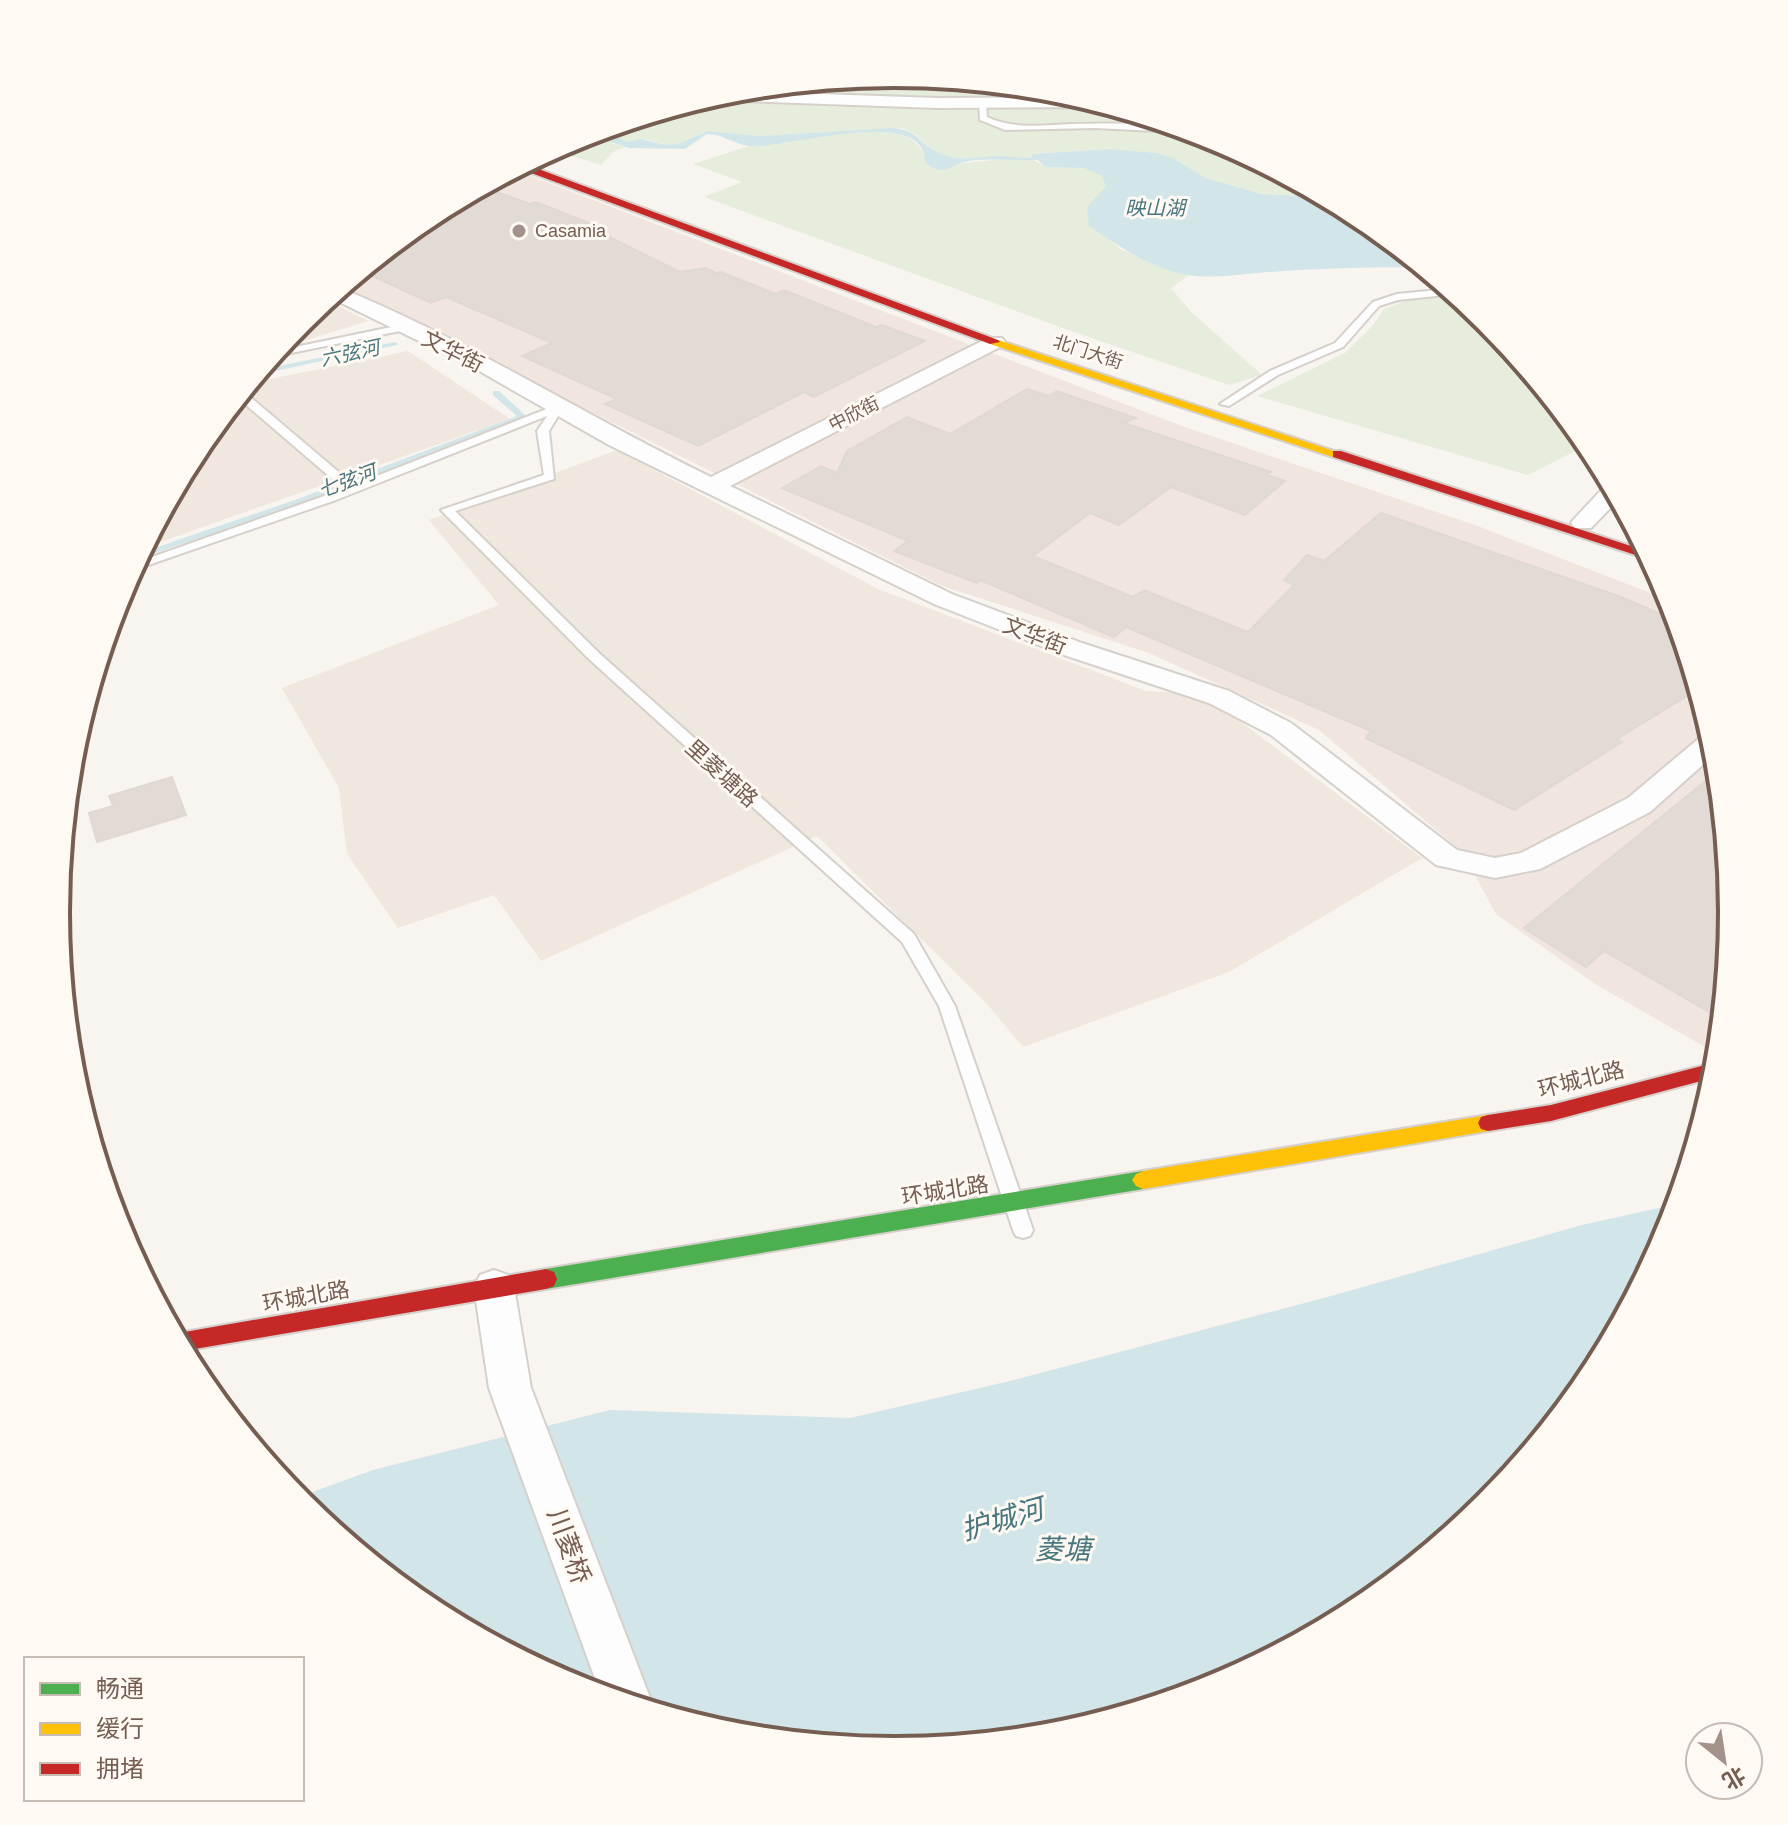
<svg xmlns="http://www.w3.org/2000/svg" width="1788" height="1825" viewBox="0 0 1788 1825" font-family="Helvetica,'Noto Sans SC',sans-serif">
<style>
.residential{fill:#f0e7df}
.commercial{fill:#f1e5df}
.green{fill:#e6eddc}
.water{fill:#d2e5e8}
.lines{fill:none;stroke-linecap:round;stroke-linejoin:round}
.stream{fill:#d2e5e8;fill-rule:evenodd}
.building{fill:#e2dad5;stroke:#e0d8d3;stroke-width:2}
.lane-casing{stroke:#d6d0cb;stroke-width:4}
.street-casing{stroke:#d6d0cb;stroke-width:4}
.fast-casing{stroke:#d6d0cb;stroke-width:4}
.slow-casing{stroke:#d6d0cb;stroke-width:4}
.jam-casing{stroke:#d6d0cb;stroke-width:4}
.lane{fill:#fefdfd;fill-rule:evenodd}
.street{fill:#fefdfd;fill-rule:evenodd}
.fast{fill:#4caf50;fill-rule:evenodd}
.slow{fill:#ffc107;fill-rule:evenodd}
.jam{fill:#c62828;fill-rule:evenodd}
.poi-dot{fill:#a39289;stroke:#fef9f3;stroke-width:3}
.labels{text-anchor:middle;stroke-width:6;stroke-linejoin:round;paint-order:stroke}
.far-poi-label{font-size:18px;fill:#755d51;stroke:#fef9f3;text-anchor:start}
.far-street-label{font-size:18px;fill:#755d51;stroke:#fef9f3}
.far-water-label{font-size:20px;font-style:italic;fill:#49777f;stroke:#fef9f3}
.street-label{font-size:22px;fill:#755d51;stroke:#fef9f3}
.near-street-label{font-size:26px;fill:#755d51;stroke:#fef9f3}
.near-water-label{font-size:28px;font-style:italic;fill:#49777f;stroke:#fef9f3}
.rim{fill:none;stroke:#755d51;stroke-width:4}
</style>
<rect width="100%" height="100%" fill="#f8f4f0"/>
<path class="residential" d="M326 300 368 321 278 349 302 320Z
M408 351 510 419 143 548 197 447 250 383Z
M617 450 878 589 1146 691 1181 693 1220 706 1422 858 1229 972 1023 1047 987 1004 817 836 541 961 494 895 398 928 347 854 339 788 282 688 499 605 429 520Z"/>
<path class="commercial" d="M515 170 1182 426 1475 525 1671 601 1716 749 1732 913 1719 1044 1705 1047 1595 984 1496 914 1463 853 1319 730 1149 653 942 586 341 288 429 215Z"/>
<path class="green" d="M894 75 1058 91 1080 98 941 100 815 92 817 82Z
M709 97 1017 107 1108 106 1215 138 1325 197 1262 194 1205 178 1172 158 1157 153 1111 149 1033 154 1034 157C1023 159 1013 156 1002 156 980 156 961 163 939 153 924 146 918 133 902 128L761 136 708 131 678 144 666 145 645 139 627 142 618 139 611 143 625 147 613 152 601 165 559 152 556 148 574 138Z
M844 133C874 132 913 125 926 158 936 160 948 163 958 163 982 164 1027 150 1045 167L1084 168 1103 176 1106 186 1088 207 1106 237 1120 249 1189 275 1171 288 1190 311 1262 375 1229 385 1060 327 704 197 742 182 693 164 749 146Z
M1456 295 1487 320 1589 444 1528 475 1257 396 1345 353 1374 324 1384 309 1411 299Z"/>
<path class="water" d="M890 128C919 129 917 143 939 153 961 163 979 156 1002 156 1013 156 1023 159 1033 157L1032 154 1111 149 1157 153 1173 158 1205 178 1262 194 1325 197 1360 216 1423 268C1372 266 1320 269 1268 272 1241 274 1216 279 1188 275 1151 269 1119 246 1089 226L1087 207 1106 186 1102 176 1084 168 1045 167 1038 160C1017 161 979 157 960 163 954 165 951 169 943 170 935 170 931 167 925 162 926 103 781 150 749 146 734 144 722 134 707 134L685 149 629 148 598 138 614 136 627 142 641 139 666 145 678 144 708 131 761 136Z
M1677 1204 1668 1234 1591 1378 1486 1505 1359 1610 1214 1687 1106 1720 1040 1733 894 1750 730 1734 573 1687 428 1609 296 1498 373 1470 610 1410 850 1418 1010 1381 1331 1296 1582 1225Z"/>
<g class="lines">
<path class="stream" d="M395 342 398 344 397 345 256 375 260 370Z
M493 391H499L525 415V419L301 504 137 559 140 553 295 500 517 416 493 395Z"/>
</g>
<path class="building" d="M483 187 530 204 536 202 599 227 593 229 680 272 705 268 716 273 721 272 776 294 784 290 876 327 882 325 925 341 814 397 804 392 698 446 605 404 617 399 522 356 552 343 446 297 431 303 361 271 428 216Z
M1027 389 1049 396 1057 391 1136 418 1124 423 1271 472 1267 475 1285 481 1245 515 1171 487 1119 525 1090 513 1033 556 1133 597 1144 590 1248 632 1294 585 1284 580 1307 555 1324 561 1381 513 1621 597 1677 621 1698 689 1617 739 1622 742 1514 810 1366 738 1371 731 1126 627 1114 637 980 580 977 583 894 551 908 541 782 488 821 466 837 473 847 451 907 417 950 434Z
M1718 771 1732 912 1721 1019 1604 951 1586 967 1524 928Z
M172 777 186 815 97 842 89 813 113 806 109 796Z"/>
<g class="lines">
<g class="lane-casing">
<path id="lane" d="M979 101 986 103 987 117C1015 130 1043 125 1073 124 1111 123 1162 122 1198 133L1095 128 1005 130 980 120Z
M1449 289 1455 294 1398 300 1379 306 1343 347 1278 375 1229 406 1220 404 1270 371 1335 343 1373 302 1397 294Z
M406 324 410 325V329L271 357 276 351Z
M243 391 354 485 554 406H562L563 408 549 431 554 479 455 511 600 654 914 934 955 1006 1033 1230 1030 1236 1023 1238 1016 1236 1013 1230 939 1006 902 942 590 660 441 510 544 475 537 431 547 416 336 500 131 571 135 563 344 489 238 398Z"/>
</g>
<g class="street-casing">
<path id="street" d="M730 91 937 98 1080 97 1101 104 1095 107 937 108 717 100 711 97Z
M340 288C468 340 587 417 711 477L988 338H1002L1005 342 1002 346 730 486 952 594 1082 643 1229 691 1291 723 1457 850 1495 858 1521 853 1628 798 1703 735 1711 733 1716 753 1650 812 1540 869 1495 878 1436 865 1271 735 1209 703 1064 655 934 604 609 445 474 368 329 297Z
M1611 484 1619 499 1591 528H1575L1571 523 1575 518 1606 485Z
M494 1270 508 1275 514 1287 531 1388 652 1703 649 1710 601 1695 489 1388 474 1287 480 1275Z"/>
</g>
<g class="fast-casing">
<path id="fast" d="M1143 1171 1150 1174 1154 1180 1150 1186 1143 1189 546 1289 538 1286 535 1279 538 1272 546 1269Z"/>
</g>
<g class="slow-casing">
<path id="slow" d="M990 340H998L1343 454 1333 457 990 344Z
M1488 1115 1495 1117 1498 1123 1495 1129 1488 1131 1143 1189 1136 1186 1132 1180 1136 1174 1143 1171Z"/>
</g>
<g class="jam-casing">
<path id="jam" d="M525 164 998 340 1000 342 990 344 518 168Z
M1333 451H1341L1646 551 1651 560 1333 457Z
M1717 1062 1716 1077 1551 1121 1488 1131 1481 1129 1478 1123 1481 1117 1488 1115 1551 1105Z
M546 1269 554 1272 557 1279 554 1286 546 1289 183 1351 173 1334Z"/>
</g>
<use href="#lane" class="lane"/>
<use href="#street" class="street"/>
<use href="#fast" class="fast"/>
<use href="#slow" class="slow"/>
<use href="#jam" class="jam"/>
</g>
<circle class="poi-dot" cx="519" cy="231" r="8"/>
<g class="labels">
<g class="far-poi-label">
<text x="535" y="237">Casamia</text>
</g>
<g class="far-street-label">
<text transform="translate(1088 352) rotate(18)" y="6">北门大街</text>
<text transform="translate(854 414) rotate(-27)" y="6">中欣街</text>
</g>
<g class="far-water-label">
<text x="1155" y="215">映山湖</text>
<text transform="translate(350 353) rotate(-12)" y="7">六弦河</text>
<text transform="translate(347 481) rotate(-20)" y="7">七弦河</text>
</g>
<g class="street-label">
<text transform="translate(453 351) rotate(27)" y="8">文华街</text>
<text transform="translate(1035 635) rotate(21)" y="8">文华街</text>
<text transform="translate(722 773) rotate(42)" y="8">里菱塘路</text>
<text transform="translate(1581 1079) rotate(-14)" y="8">环城北路</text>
<text transform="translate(945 1190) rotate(-9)" y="8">环城北路</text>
<text transform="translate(306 1296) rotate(-10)" y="8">环城北路</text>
</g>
<g class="near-street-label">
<text transform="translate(569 1546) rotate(70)" y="9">川菱桥</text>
</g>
<g class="near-water-label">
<text transform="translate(1002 1519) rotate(-16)" y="10">护城河</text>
<text x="1063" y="1559">菱塘</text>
</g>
</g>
<path d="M0 0H1788V1825H0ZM70 912a824 824 0 1 1 1648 0a824 824 0 1 1-1648 0Z" fill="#fef9f3" fill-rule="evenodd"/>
<path class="rim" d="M70 912a824 824 0 1 1 1648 0a824 824 0 1 1-1648 0Z"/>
<rect x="24" y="1657" width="280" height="144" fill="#fef9f3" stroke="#c7bbb2" stroke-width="2"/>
<rect x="40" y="1683" width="40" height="12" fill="#4caf50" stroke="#c7bbb2" stroke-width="2"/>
<text x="96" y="1697" font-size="24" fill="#755d51">畅通</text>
<rect x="40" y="1723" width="40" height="12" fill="#ffc107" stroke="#c7bbb2" stroke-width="2"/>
<text x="96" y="1737" font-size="24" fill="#755d51">缓行</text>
<rect x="40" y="1763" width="40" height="12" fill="#c62828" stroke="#c7bbb2" stroke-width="2"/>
<text x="96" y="1777" font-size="24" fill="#755d51">拥堵</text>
<g transform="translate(1724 1761) rotate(150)"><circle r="38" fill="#fef9f3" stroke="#c7bbb2" stroke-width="2"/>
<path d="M0-6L14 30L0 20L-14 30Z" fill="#a39289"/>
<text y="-12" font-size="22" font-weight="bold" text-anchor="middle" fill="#755d51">北</text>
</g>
</svg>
